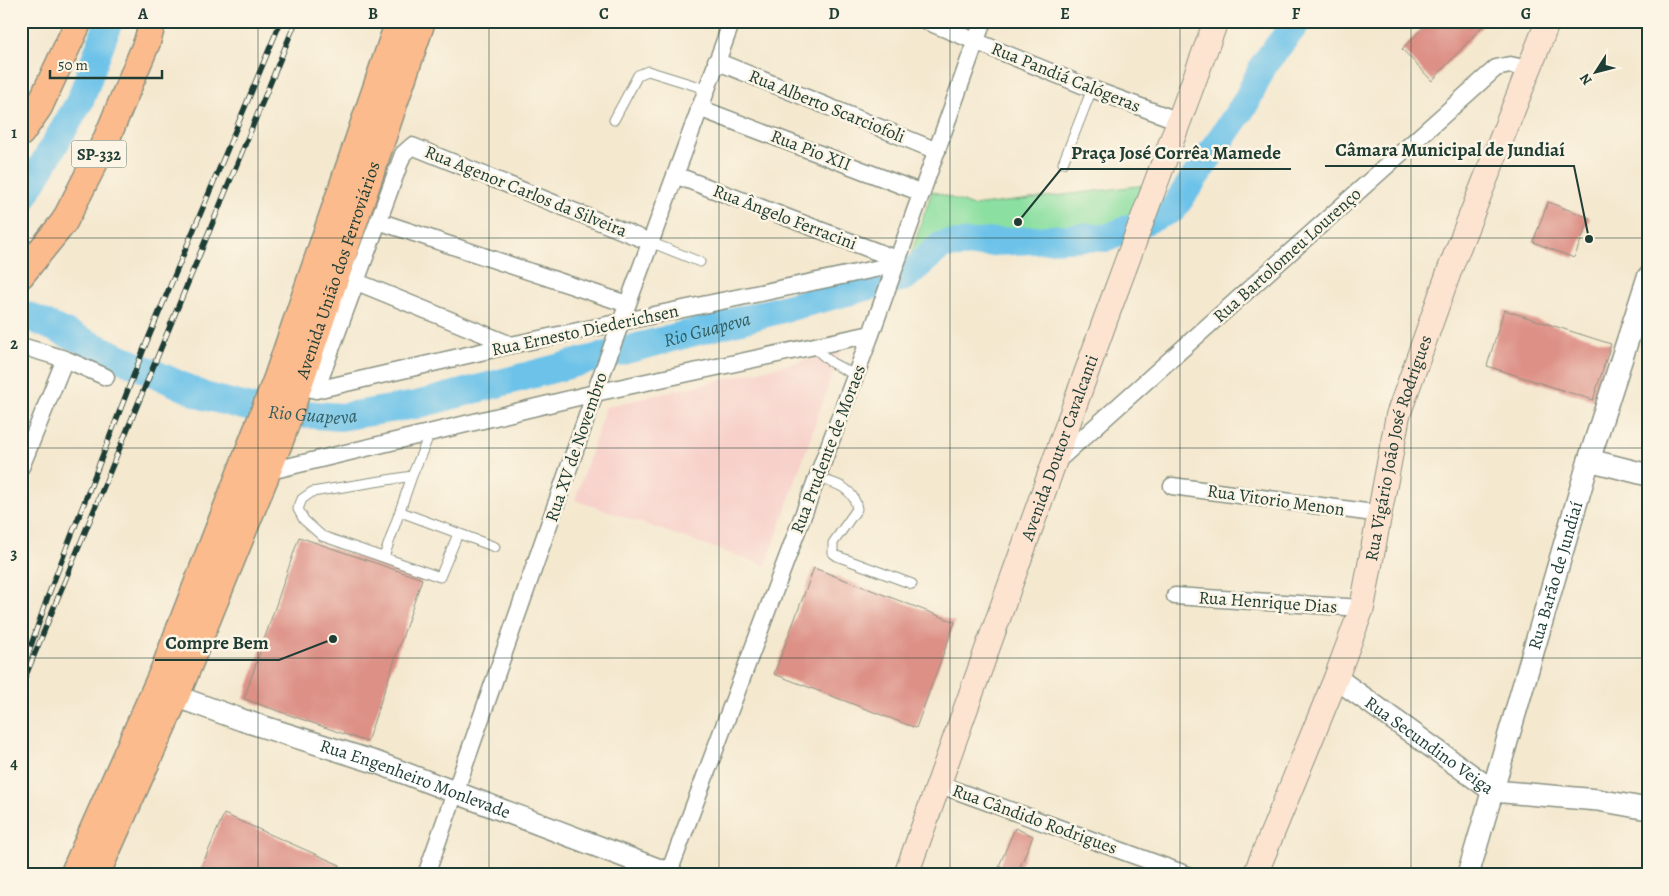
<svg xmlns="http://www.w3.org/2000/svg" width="1669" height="896" viewBox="0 0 1669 896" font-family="Alegreya,serif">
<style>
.built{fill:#f7d0ca}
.green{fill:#8bdfa0;stroke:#558e6a}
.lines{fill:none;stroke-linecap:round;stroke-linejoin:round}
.river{stroke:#6cc2e9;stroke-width:28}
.building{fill:#dd9086}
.service-casing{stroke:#8a9282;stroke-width:11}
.minor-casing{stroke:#8a9282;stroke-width:19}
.tertiary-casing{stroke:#8a9282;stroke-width:24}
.secondary-casing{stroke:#8a9282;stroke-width:26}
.primary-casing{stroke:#8a9282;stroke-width:29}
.service{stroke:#fff;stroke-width:9}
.minor{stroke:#fff;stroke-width:16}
.tertiary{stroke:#fff;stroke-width:21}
.secondary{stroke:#fde4d1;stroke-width:24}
.primary{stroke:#fbbb8c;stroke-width:26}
.rail-casing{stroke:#1f3d34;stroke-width:5.5}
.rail{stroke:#fcf5e5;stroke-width:4;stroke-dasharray:11;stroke-linecap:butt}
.grid{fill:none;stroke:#1f3d34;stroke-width:1;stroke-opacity:0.55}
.labels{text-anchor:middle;stroke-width:5;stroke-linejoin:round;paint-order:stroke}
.shield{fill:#fcf5e5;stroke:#617469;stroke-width:1}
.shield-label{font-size:16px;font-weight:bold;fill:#1f3d34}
.street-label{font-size:18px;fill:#1f3d34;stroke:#fcf5e5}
.water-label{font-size:19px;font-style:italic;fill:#325e61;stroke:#fcf5e5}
.leader{fill:none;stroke:#1f3d34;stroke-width:2}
.callout-dot{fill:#1f3d34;stroke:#fcf5e5;stroke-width:2}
.callout-label{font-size:19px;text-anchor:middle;font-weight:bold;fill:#1f3d34;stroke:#fcf5e5;stroke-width:5;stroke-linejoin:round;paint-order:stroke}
.neatline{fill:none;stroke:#1f3d34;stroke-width:2}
.grid-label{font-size:16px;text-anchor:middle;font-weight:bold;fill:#1f3d34}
</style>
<rect width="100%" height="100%" fill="#fcf5e5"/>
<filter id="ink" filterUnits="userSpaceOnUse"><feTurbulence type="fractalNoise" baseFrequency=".02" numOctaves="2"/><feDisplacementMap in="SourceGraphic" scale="10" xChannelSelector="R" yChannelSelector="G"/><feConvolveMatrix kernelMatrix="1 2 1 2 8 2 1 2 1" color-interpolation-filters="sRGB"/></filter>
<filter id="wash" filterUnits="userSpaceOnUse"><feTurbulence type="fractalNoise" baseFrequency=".0096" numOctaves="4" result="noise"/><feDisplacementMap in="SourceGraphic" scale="20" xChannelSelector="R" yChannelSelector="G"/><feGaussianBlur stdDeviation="1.12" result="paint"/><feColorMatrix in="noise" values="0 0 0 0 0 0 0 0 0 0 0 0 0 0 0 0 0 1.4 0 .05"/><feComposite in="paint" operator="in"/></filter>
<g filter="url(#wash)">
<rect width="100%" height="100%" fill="#f4e8cf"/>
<path class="built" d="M840 352 766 566 575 500 606 407Z"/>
<path class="green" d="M1146 185 1138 215 1092 229 990 233 935 240 906 269 932 191 973 206Z"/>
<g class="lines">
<g class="river">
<path d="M21 202 80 101 109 21"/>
<path id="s1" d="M21 315 28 316 204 396 259 410 340 417 416 405 905 277 942 245 1086 237 1107 238 1173 209 1246 102 1264 64 1298 21"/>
</g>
</g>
<g id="blocks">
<path class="building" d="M1429 21H1487L1432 81 1402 49Z
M1548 202 1590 218 1574 258 1533 242Z
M1504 310 1611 344 1593 400 1487 366Z
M299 537 422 579 367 742 244 699Z
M814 568 955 622 916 728 774 674Z
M224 814 340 865 336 875H198Z
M1015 828 1033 836 1017 874 999 866Z"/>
</g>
</g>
<g filter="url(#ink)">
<use href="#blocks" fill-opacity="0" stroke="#8a9282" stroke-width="1"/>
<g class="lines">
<g class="service-casing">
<path id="service" d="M614 120 638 75 648 71 706 89
M1063 163 1092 89
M650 242 700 262
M812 346 832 363 855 375
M412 476 312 492 302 499 298 509 304 520 322 536 440 577 458 534
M817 478C835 483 854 487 857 509L833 543V553L837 556 912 584
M401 512 495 547
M384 557 412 476 430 433"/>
</g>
<g class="minor-casing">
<path id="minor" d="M926 21 1092 89 1179 121
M716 61 937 151
M699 108 922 193
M675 175 896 259
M378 221 627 304
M357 282 511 345
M21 346 65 359 106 377
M291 383 316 390 511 345 894 265
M316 390 403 154 412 146 650 242
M1057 461 1496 68 1510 65 1528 69
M21 467 65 359
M266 472 595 393 871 334
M1172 486 1381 514
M1175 596 1362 608
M938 784 1188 875
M426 875 600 379 732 21
M668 875 871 334 983 21"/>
</g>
<g class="tertiary-casing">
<g id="tertiary">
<path d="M1589 460 1648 475"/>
<path id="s2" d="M1336 678 1493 791 1598 800 1648 809"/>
<path id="s3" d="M161 691 242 720 378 763 673 875"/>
<path id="s4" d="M1468 875 1589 460 1648 277"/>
</g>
</g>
<g class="secondary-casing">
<g id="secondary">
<path id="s5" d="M906 875 1107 315 1216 21"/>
<path id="s6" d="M1255 875 1336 678 1362 608 1398 415 1450 269 1548 21"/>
</g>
</g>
<g class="primary-casing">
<g id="primary">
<path d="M21 133 39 107 79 21"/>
<path d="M21 275 64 222 106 140 147 42 153 21"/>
<path d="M73 875 165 667 277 378 399 21"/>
<path id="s7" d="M96 875 176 696 281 438 422 21"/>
</g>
</g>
<use href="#service" class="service"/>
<use href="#minor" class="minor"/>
<use href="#tertiary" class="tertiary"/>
<use href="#secondary" class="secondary"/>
<use href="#primary" class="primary"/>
<g class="rail-casing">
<path id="rail" d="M27 657 48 596 143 351 281 21
M21 687 296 21"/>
</g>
<use href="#rail" class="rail"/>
</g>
</g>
<path class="grid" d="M258 21V875M489 21V875M719 21V875M950 21V875M1180 21V875M1411 21V875M21 238H1648M21 448H1648M21 658H1648"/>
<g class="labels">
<rect class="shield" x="71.5" y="140.5" width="55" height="27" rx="4"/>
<g class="shield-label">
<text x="99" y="160">SP-332</text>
</g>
<g class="street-label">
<text transform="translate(1066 77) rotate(22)" y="6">Rua Pandiá Calógeras</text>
<text transform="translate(827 106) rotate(22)" y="6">Rua Alberto Scarciofoli</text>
<text transform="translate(811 150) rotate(21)" y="6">Rua Pio XII</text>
<text transform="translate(526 191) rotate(22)" y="6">Rua Agenor Carlos da Silveira</text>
<text transform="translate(785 217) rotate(21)" y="6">Rua Ângelo Ferracini</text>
<text transform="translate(1287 255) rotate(-42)" y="6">Rua Bartolomeu Lourenço</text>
<text dy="6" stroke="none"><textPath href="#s7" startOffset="652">Avenida União dos Ferroviários</textPath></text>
<text transform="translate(585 330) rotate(-12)" y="6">Rua Ernesto Diederichsen</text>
<text transform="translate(576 447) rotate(-71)" y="6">Rua XV de Novembro</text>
<text dy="6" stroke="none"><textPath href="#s5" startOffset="454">Avenida Doutor Cavalcanti</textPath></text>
<text dy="6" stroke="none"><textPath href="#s6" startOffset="452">Rua Vigário João José Rodrigues</textPath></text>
<text transform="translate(828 449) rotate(-69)" y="6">Rua Prudente de Moraes</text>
<text transform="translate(1276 500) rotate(8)" y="6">Rua Vitorio Menon</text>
<text dy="6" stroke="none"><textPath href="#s4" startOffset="312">Rua Barão de Jundiaí</textPath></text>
<text transform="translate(1268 602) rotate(4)" y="6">Rua Henrique Dias</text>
<text dy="6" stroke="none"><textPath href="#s2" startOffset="115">Rua Secundino Veiga</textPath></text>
<text dy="6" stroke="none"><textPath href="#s3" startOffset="269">Rua Engenheiro Monlevade</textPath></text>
<text transform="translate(1035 819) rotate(20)" y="6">Rua Cândido Rodrigues</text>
</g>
<g class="water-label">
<text dy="7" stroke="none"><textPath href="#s1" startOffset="716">Rio Guapeva</textPath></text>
<text dy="7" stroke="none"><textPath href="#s1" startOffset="311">Rio Guapeva</textPath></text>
</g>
</g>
<path class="leader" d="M1589 239L1574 166H1325M1018 222L1061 169H1291M333 639L279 660H155"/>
<g class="callout-dot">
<circle cx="1589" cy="239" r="5"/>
<circle cx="1018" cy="222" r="5"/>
<circle cx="333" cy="639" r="5"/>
</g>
<g class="callout-label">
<text x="1450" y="156">Câmara Municipal de Jundiaí</text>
<text x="1176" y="159">Praça José Corrêa Mamede</text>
<text x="217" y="649">Compre Bem</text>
</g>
<rect width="1669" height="896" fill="none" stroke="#fcf5e5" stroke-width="55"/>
<g transform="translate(1596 72) rotate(234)" stroke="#fcf5e5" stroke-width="4" paint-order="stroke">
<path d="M0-4L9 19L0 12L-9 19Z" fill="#1f3d34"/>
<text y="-8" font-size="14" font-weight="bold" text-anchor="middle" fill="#1f3d34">N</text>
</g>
<path d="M50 70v8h112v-8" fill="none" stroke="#1f3d34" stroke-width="2.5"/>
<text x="58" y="70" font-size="15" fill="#1f3d34" stroke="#fcf5e5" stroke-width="4" paint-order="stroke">50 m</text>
<rect x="28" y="28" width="1614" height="840" class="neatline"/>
<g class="grid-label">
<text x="143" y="19">A</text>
<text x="373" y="19">B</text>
<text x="604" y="19">C</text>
<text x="834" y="19">D</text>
<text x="1065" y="19">E</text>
<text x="1296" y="19">F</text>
<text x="1526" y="19">G</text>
<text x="14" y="138">1</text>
<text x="14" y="349">2</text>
<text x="14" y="559">3</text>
<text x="14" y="769">4</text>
</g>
</svg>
